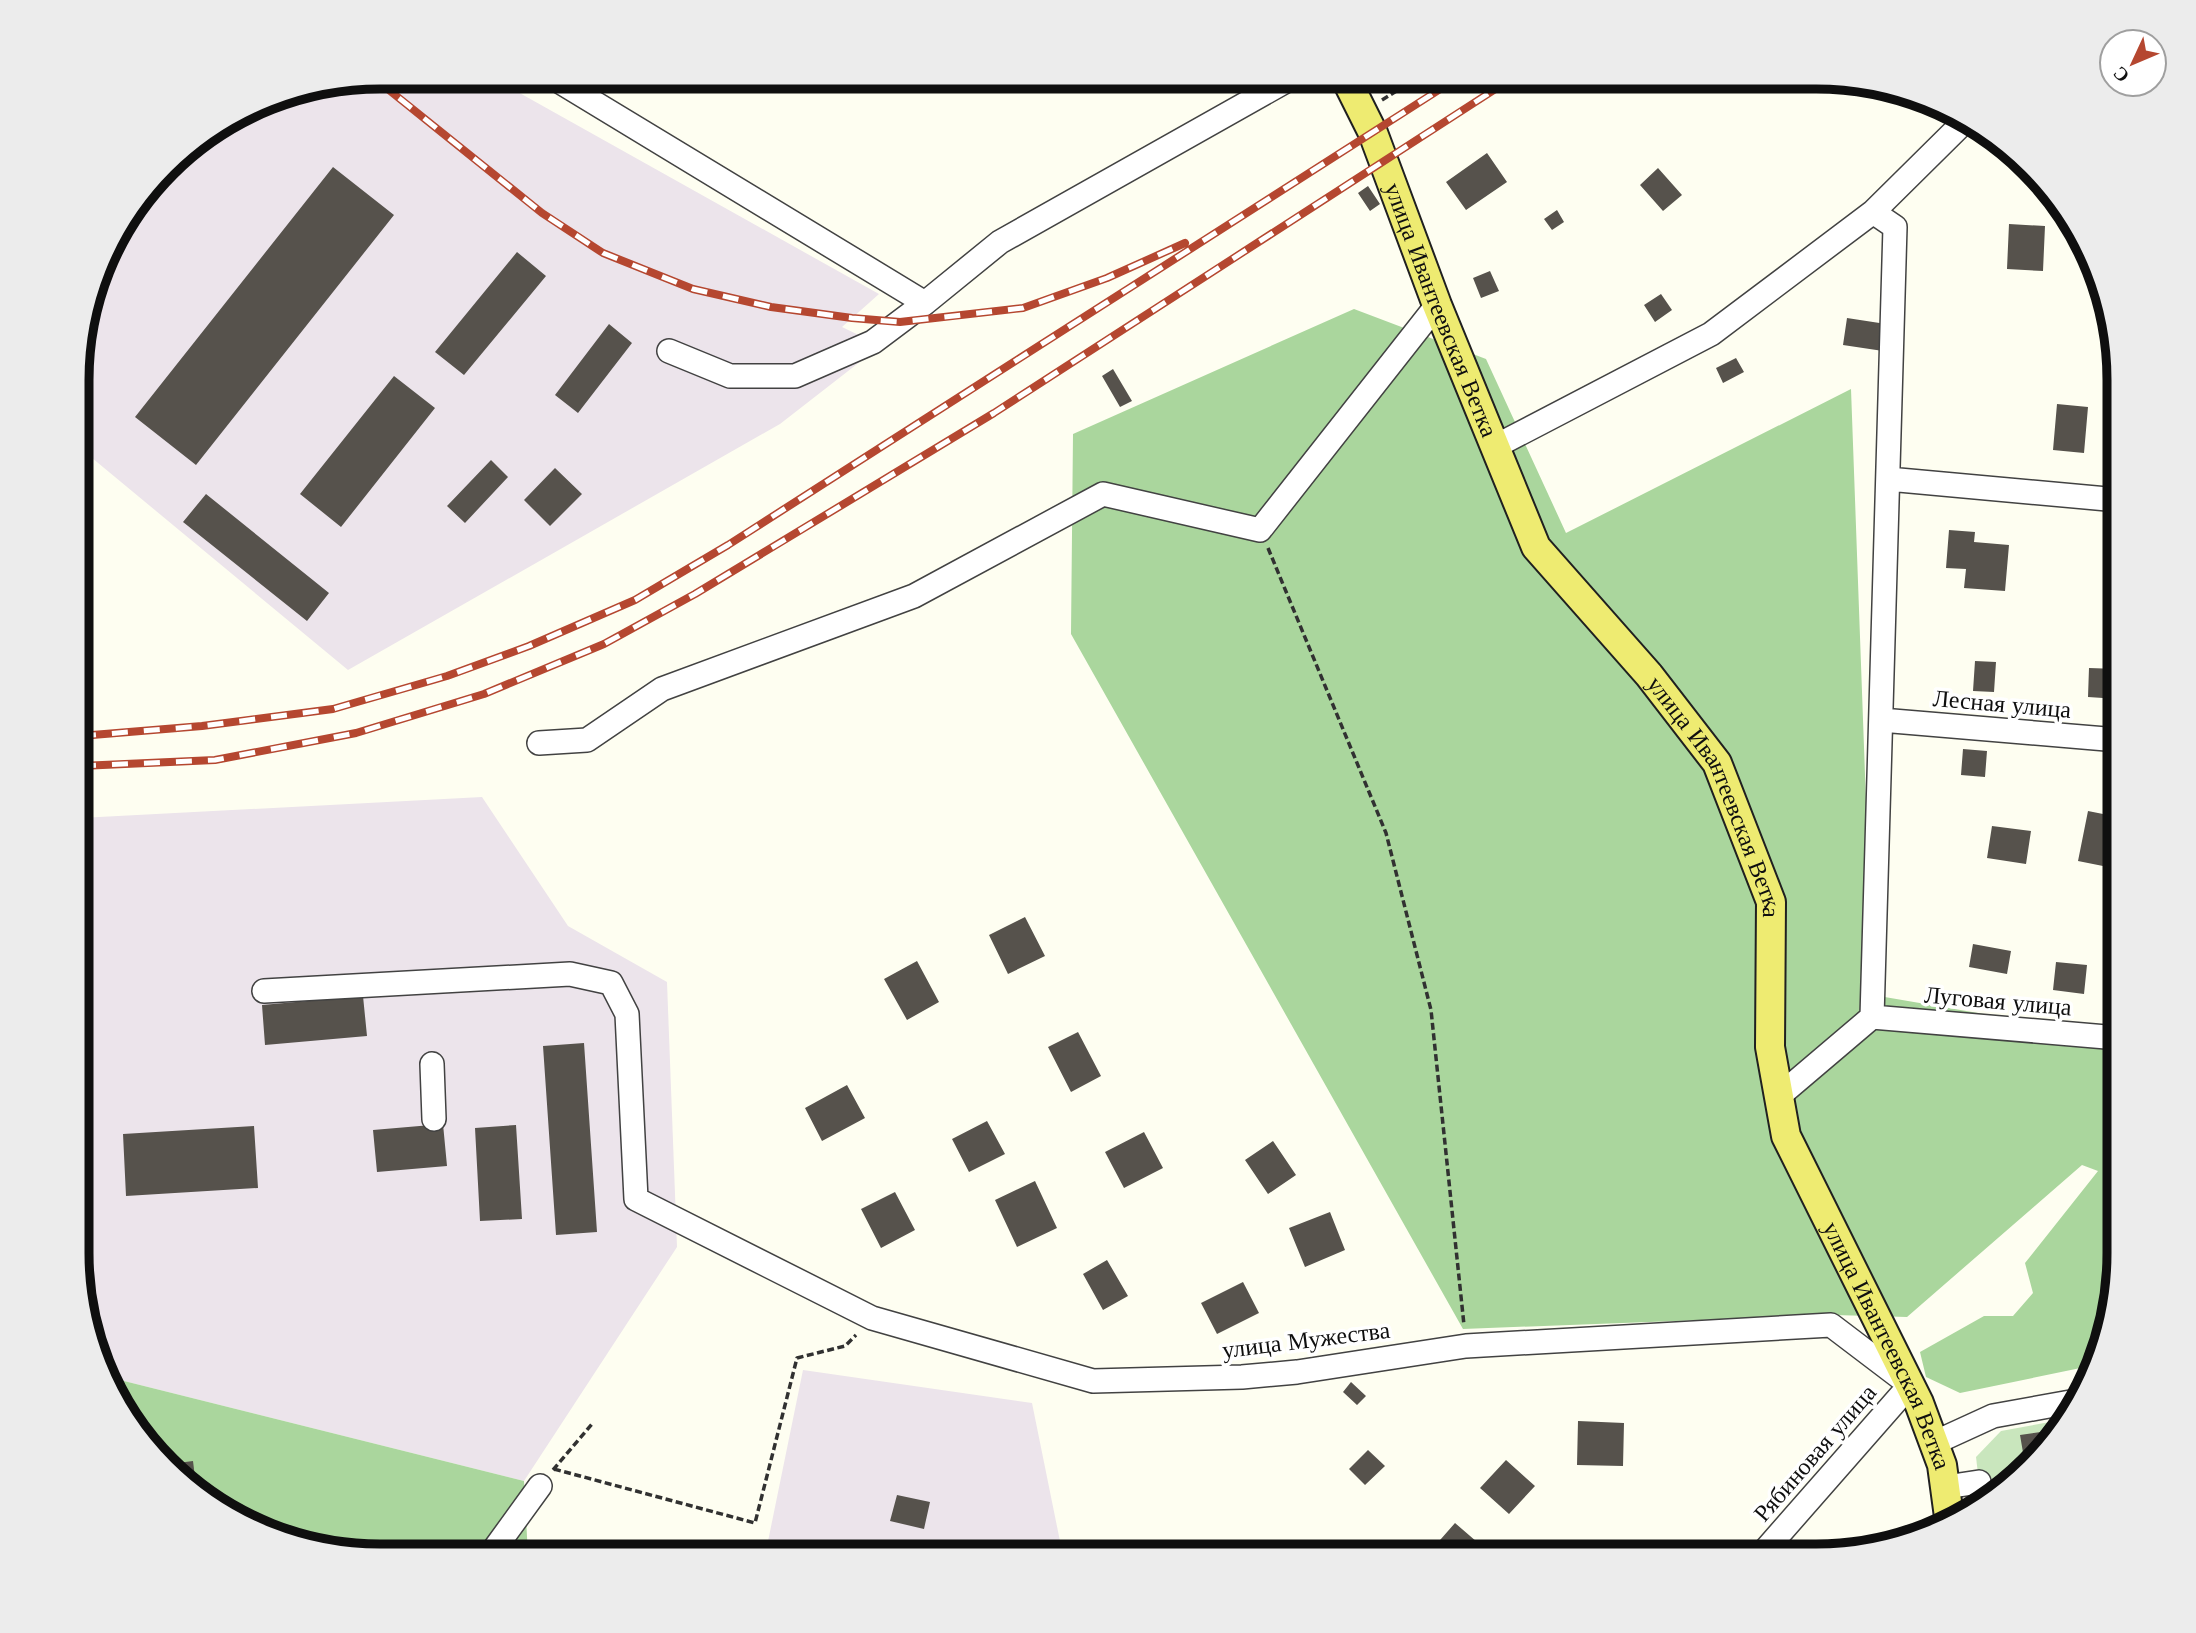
<svg xmlns="http://www.w3.org/2000/svg" width="2196" height="1633" viewBox="0 0 2196 1633" font-family="'Libre Baskerville',serif">
<style>
.industrial{fill:#ece4eb}
.green{fill:#c9e6bd}
.forest{fill:#aad69d}
.building{fill:#56524c}
.lines{fill:none;stroke-linecap:round;stroke-linejoin:round}
.minor-casing{stroke:#424242;stroke-width:26}
.major-casing{stroke:#202020;stroke-width:32}
.path{stroke:#313131;stroke-width:3.5;stroke-dasharray:7 3.5;stroke-linecap:butt}
.minor{stroke:#fff;stroke-width:23}
.major{stroke:#eeeb71;stroke-width:28}
.rail-casing{stroke:#b54730;stroke-width:8}
.rail{stroke:#fff;stroke-width:5;stroke-dasharray:16;stroke-linecap:butt}
.labels{text-anchor:middle;stroke-width:7;stroke-linejoin:round;paint-order:stroke}
.street-label{font-size:24px;fill:#0f0f0f;stroke:#fff}
.rim{fill:none;stroke:#0f0f0f;stroke-width:9}
</style>
<rect width="100%" height="100%" fill="#fefef1"/>
<path class="industrial" d="M380 77H491L879 294 842 327 873 342 879 347 780 424 348 670 80 448V341L108 246 180 153 265 100Z
M482 797 568 926 667 982 677 1247 524 1481 108 1377 98 1345 80 1096V818Z
M803 1370 1032 1403 1063 1556H765Z"/>
<path class="green" d="M2066 1419 2056 1438 1981 1499 1976 1457 2001 1431Z"/>
<path class="forest" d="M1354 309 1486 359 1566 533 1851 389 1873 995 2118 1037V1272L2103 1351 2095 1365 1960 1393 1926 1377 1920 1352 1984 1316H2013L2033 1293 2025 1263 2098 1171 2082 1165 1907 1317 1834 1315 1463 1329 1071 634 1073 434Z
M108 1377 524 1481 528 1555H361L265 1533 195 1493 117 1404Z"/>
<path class="building" d="M1644 78H1672L1674 80 1655 93Z
M1487 153 1507 182 1466 210 1446 182Z
M333 167 394 215 196 465 135 417Z
M1658 168 1682 195 1663 211 1640 185Z
M1368 186 1380 204 1370 211 1358 193Z
M1557 210 1564 222 1552 230 1544 219Z
M2009 224 2045 226 2043 271 2007 269Z
M517 252 546 276 464 375 435 352Z
M1490 271 1499 291 1481 298 1473 278Z
M1661 294 1672 310 1655 322 1644 305Z
M1847 318 1886 324 1883 351 1843 345Z
M609 324 632 343 578 413 555 395Z
M1736 358 1744 372 1723 383 1716 368Z
M1113 369 1132 401 1120 407 1102 376Z
M394 376 435 408 341 527 300 494Z
M2057 404 2088 407 2084 453 2053 450Z
M491 460 508 477 465 523 447 506Z
M555 468 582 494 550 526 524 500Z
M206 494 329 593 307 621 183 522Z
M1949 530 1975 532 1974 542 2009 545 2005 591 1964 588 1966 569 1946 568Z
M1975 661 1996 662 1994 692 1973 691Z
M2089 668 2118 669V699L2088 697Z
M1963 749 1987 751 1985 777 1961 775Z
M2088 811 2118 817V869L2078 861Z
M1992 826 2031 831 2026 864 1987 858Z
M1025 917 1045 956 1008 974 989 935Z
M1973 944 2011 951 2007 974 1969 967Z
M917 961 939 1002 907 1020 884 979Z
M2056 962 2087 965 2084 994 2053 990Z
M363 996 367 1036 265 1045 262 1005Z
M1078 1032 1101 1076 1071 1092 1048 1047Z
M584 1043 597 1232 556 1235 543 1046Z
M847 1085 865 1118 822 1141 805 1108Z
M987 1121 1005 1154 969 1172 952 1139Z
M443 1124 447 1166 377 1172 373 1130Z
M516 1125 522 1219 480 1221 475 1128Z
M254 1126 258 1188 126 1196 123 1134Z
M1144 1132 1163 1168 1124 1188 1105 1152Z
M1273 1141 1296 1175 1268 1194 1245 1160Z
M1035 1181 1057 1228 1017 1247 995 1200Z
M895 1192 915 1230 881 1248 861 1209Z
M1330 1212 1345 1250 1305 1267 1289 1228Z
M1107 1260 1128 1296 1103 1310 1083 1274Z
M1243 1282 1259 1313 1217 1334 1201 1303Z
M1351 1382 1366 1396 1357 1405 1343 1392Z
M1578 1421 1624 1423 1623 1466 1577 1465Z
M2061 1429 2056 1438 2025 1464 2020 1435Z
M1368 1450 1385 1466 1365 1485 1349 1469Z
M1506 1460 1535 1486 1509 1514 1480 1488Z
M193 1461 197 1494 170 1464Z
M897 1495 930 1502 924 1529 890 1521Z
M1455 1523 1484 1548 1477 1556H1426Z"/>
<g class="lines">
<g class="minor-casing">
<path id="minor" d="M552 77 925 303 1000 242 1293 77
M1873 212 1966 120
M669 351 730 376H795L873 342 925 303
M1496 446 1711 334 1873 212 1895 227 1872 1017 1779 1096
M1888 479 2118 500
M1881 720 2118 740
M539 743 587 740 662 689 914 596 1103 494 1260 530 1437 305
M264 991 570 974 611 983 627 1014 636 1199 872 1318 1093 1381 1242 1377 1297 1372 1466 1346 1831 1325 1910 1385 1760 1556
M1872 1017 2118 1038
M432 1064 434 1119
M1934 1443 1993 1416 2076 1401
M1946 1487 1979 1482
M490 1555 540 1486"/>
</g>
<g class="major-casing">
<g id="major">
<path id="s1" d="M1345 77 1373 133 1437 305 1536 547 1649 675 1717 763 1771 902 1770 1047 1786 1136 1919 1403 1942 1465 1950 1524"/>
</g>
</g>
<path class="path" d="M1382 100 1419 77
M1268 548 1386 833 1431 1010 1464 1325
M554 1469 755 1523 797 1358 845 1346 856 1335
M553 1470 592 1424"/>
<use href="#minor" class="minor"/>
<use href="#major" class="major"/>
<g class="rail-casing">
<path id="rail" d="M374 78 542 213 603 253 693 289 771 307 852 318 900 322 1023 308 1107 278 1185 243
M80 736 202 726 333 709 447 676 529 646 635 600 728 545 1459 77
M80 766 215 760 356 733 484 694 604 644 695 594 994 413 1514 77"/>
</g>
<use href="#rail" class="rail"/>
</g>
<g class="labels">
<g class="street-label">
<text dy="8" stroke="none"><textPath href="#s1" startOffset="252">улица Ивантеевская Ветка</textPath></text>
<text transform="translate(2002 704) rotate(5)" y="8">Лесная улица</text>
<text dy="8" stroke="none"><textPath href="#s1" startOffset="819">улица Ивантеевская Ветка</textPath></text>
<text transform="translate(1998 1001) rotate(5)" y="8">Луговая улица</text>
<text transform="translate(1306 1340) rotate(-7)" y="8">улица Мужества</text>
<text dy="8" stroke="none"><textPath href="#s1" startOffset="1407">улица Ивантеевская Ветка</textPath></text>
<text transform="translate(1815 1453) rotate(-49)" y="8">Рябиновая улица</text>
</g>
</g>
<path d="M0 0H2196V1633H0ZM380 89H1816A291 291 0 0 1 2107 380V1253A291 291 0 0 1 1816 1544H380A291 291 0 0 1 89 1253V380A291 291 0 0 1 380 89Z" fill="#ececec" fill-rule="evenodd"/>
<path class="rim" d="M380 89H1816A291 291 0 0 1 2107 380V1253A291 291 0 0 1 1816 1544H380A291 291 0 0 1 89 1253V380A291 291 0 0 1 380 89Z"/>
<g transform="translate(2133 63) rotate(226)"><circle r="33" fill="#ffffff" stroke="#9f9f9f" stroke-width="2"/>
<path d="M0-5L12 26L0 18L-12 26Z" fill="#b54730"/>
<text y="-10" font-size="19" font-weight="bold" text-anchor="middle" fill="#0f0f0f">С</text>
</g>
</svg>
